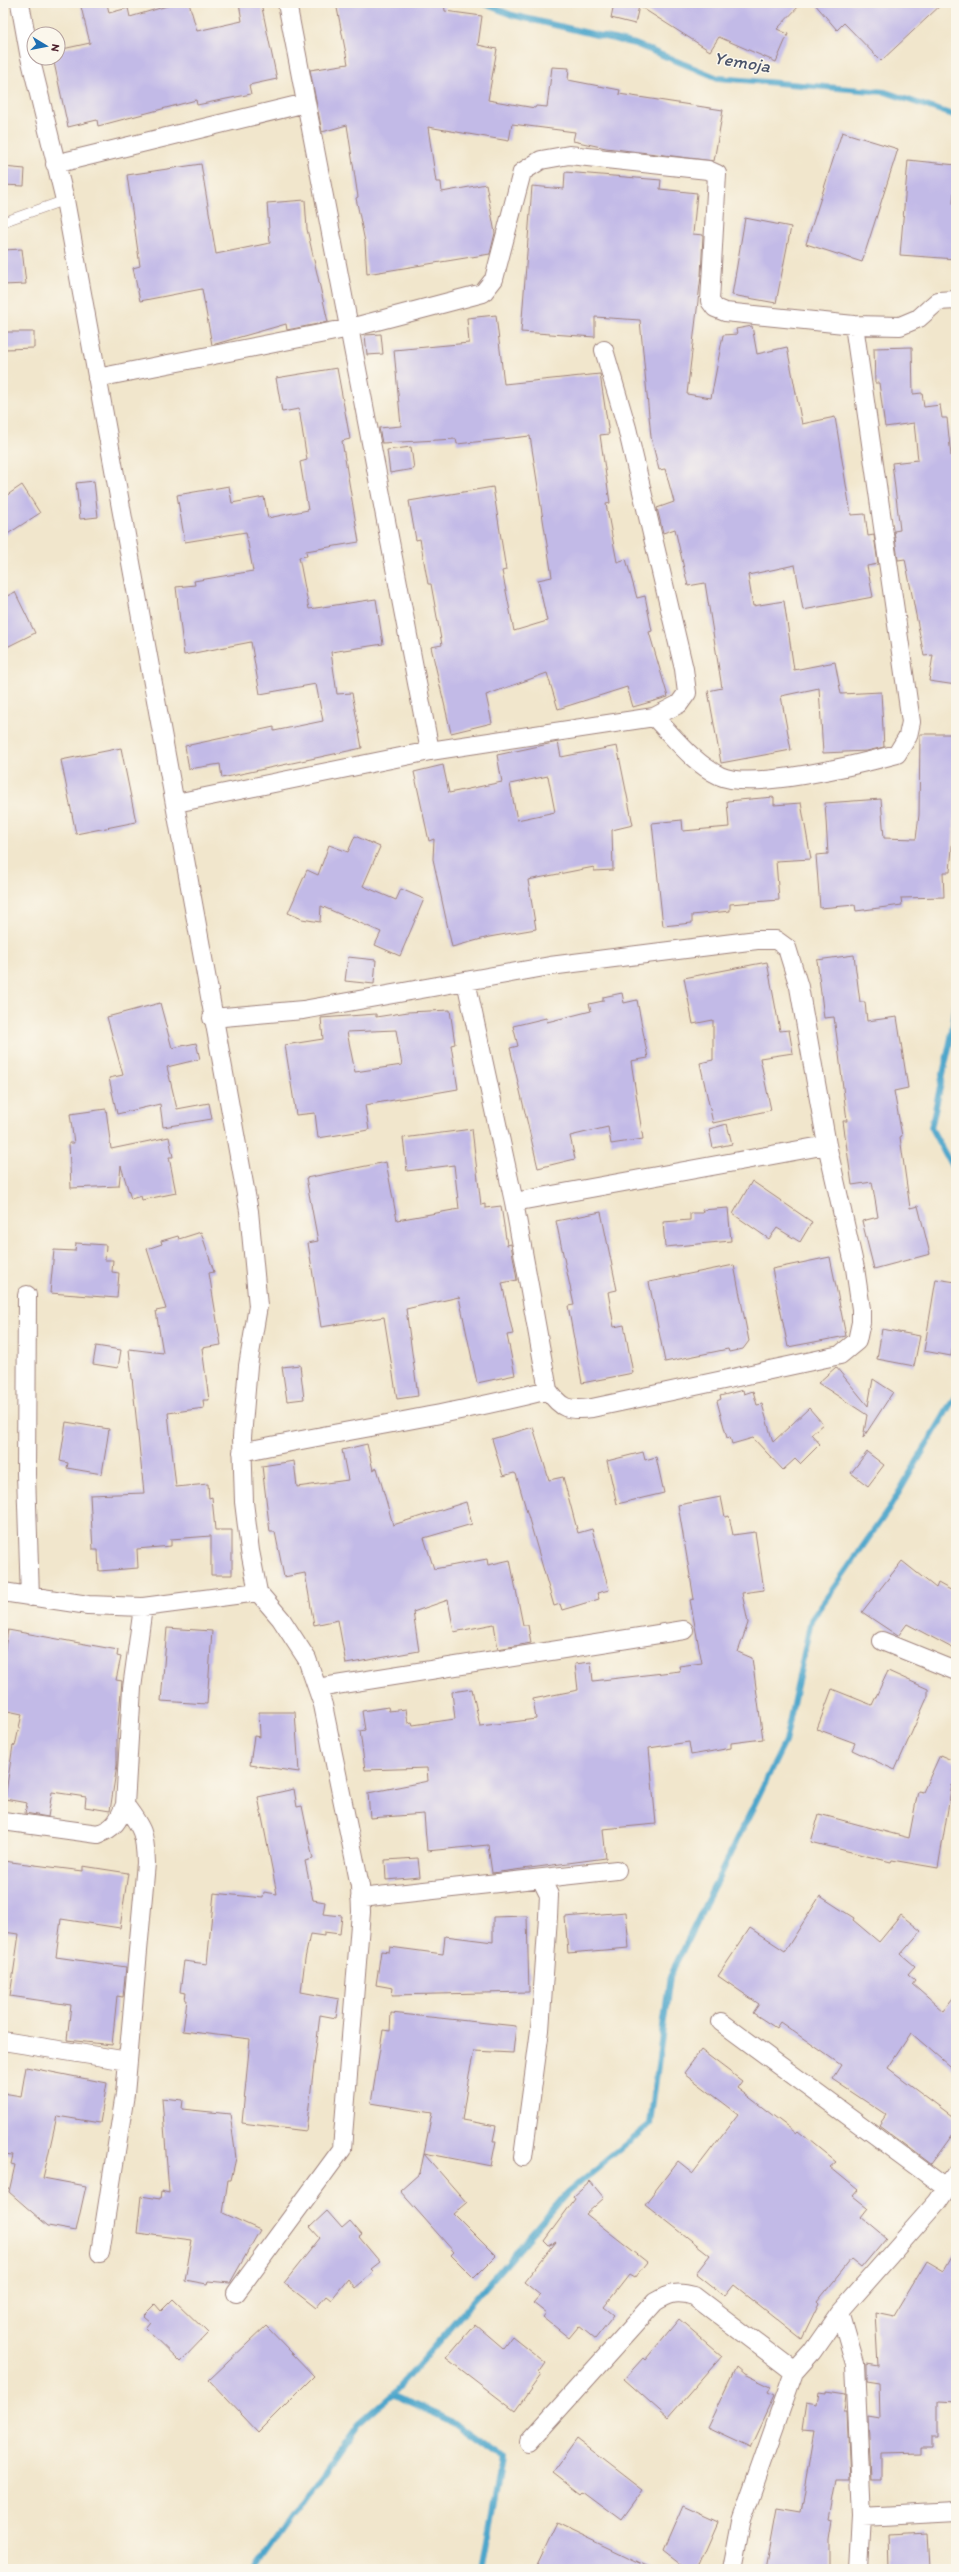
<svg xmlns="http://www.w3.org/2000/svg" width="959" height="2572" viewBox="0 0 959 2572" font-family="Itim,sans-serif">
<style>
.lines{fill:none;stroke-linecap:round;stroke-linejoin:round}
.stream{stroke:#4ea6cb;stroke-width:6}
.building{fill:#c2bae7;fill-rule:evenodd}
.service-casing{stroke:#9e827c;stroke-width:10}
.minor-casing{stroke:#9e827c;stroke-width:20}
.service{stroke:#fff;stroke-width:9}
.minor{stroke:#fff;stroke-width:18}
.labels{text-anchor:middle;stroke-width:3;stroke-linejoin:round;paint-order:stroke}
.water-label{font-size:18px;font-style:italic;fill:#4c556b;stroke:#fbf7ec}
</style>
<rect width="100%" height="100%" fill="#fbf7ec"/>
<filter id="ink" filterUnits="userSpaceOnUse"><feTurbulence type="fractalNoise" baseFrequency=".025" numOctaves="2"/><feDisplacementMap in="SourceGraphic" scale="8" xChannelSelector="R" yChannelSelector="G"/><feConvolveMatrix kernelMatrix="1 2 1 2 8 2 1 2 1" color-interpolation-filters="sRGB"/></filter>
<filter id="wash" filterUnits="userSpaceOnUse"><feTurbulence type="fractalNoise" baseFrequency=".012" numOctaves="4" result="noise"/><feDisplacementMap in="SourceGraphic" scale="16" xChannelSelector="R" yChannelSelector="G"/><feGaussianBlur stdDeviation="0.9" result="paint"/><feColorMatrix in="noise" values="0 0 0 0 0 0 0 0 0 0 0 0 0 0 0 0 0 1.4 0 .05"/><feComposite in="paint" operator="in"/></filter>
<g filter="url(#wash)">
<rect width="100%" height="100%" fill="#f1e6cc"/>
<g class="lines">
<path class="stream" d="M482 3 512 15 635 44 718 78 885 92 956 116
M956 1002 951 1038 931 1128 956 1174
M392 2395 449 2420 502 2458 482 2569
M256 2569 358 2425 392 2395 568 2192 650 2124 670 1976 785 1742 811 1620 889 1509 956 1395"/>
</g>
<g id="blocks">
<path class="building" d="M80 3H107L109 13 128 8 130 17 177 3H189L197 31 242 21 239 3H261L277 79 249 85 251 94 197 105 196 100 98 126 97 120 68 127 53 58H58V50L90 43Z
M336 3H444L445 11 482 16 478 45 497 49 488 100 535 108 536 106 547 107 552 67 569 68 568 80 620 90 619 94 723 110 714 161 606 148 573 141 575 132 512 124 509 141 428 127 436 182H441L442 192 486 184 495 233 490 254 367 274 365 242 356 198 358 197 347 125 322 132 310 70 348 64Z
M614 3H802L777 29 788 34 776 62 719 37 710 51 639 6 635 24 611 18Z
M814 3H943L881 61 844 23 837 30Z
M842 132 898 149 862 262 806 244Z
M908 160 956 165 953 203 956 210V259L900 255Z
M201 164 216 254 270 243 267 203 305 200 307 229 328 322 287 330 286 324 212 345 202 289 140 301 133 268 140 266 127 175Z
M3 167 25 169 24 186 3 185Z
M565 172 661 180 660 189 697 193 693 234 703 235 701 276 687 394 711 398 723 335 737 334 736 329 752 326 757 354 787 347 802 424 835 417 851 515 865 514 868 536 874 535 878 564 867 566 873 597 803 610 795 565 748 575 753 606 784 601 794 670 835 662 841 694 881 692 884 747 867 751 823 753 819 688 781 696 791 750 721 763 708 691 722 688 705 583 688 586 675 529 663 533 657 508 674 502 665 469 659 470 651 437 640 320 595 317V337L521 332 532 186 564 189Z
M745 218 791 227 776 303 732 295Z
M22 249 26 284 3 285 4 250Z
M496 315 504 384 600 374 609 434 600 435 610 503 606 504 617 562 626 559 637 598 645 596 652 631 649 632 668 697 633 707 627 687 558 709 547 673 486 695 492 723 451 733 431 647 442 645 431 584H428L420 539 416 540 409 501 493 487 506 570 502 571 514 631 547 621 538 580 552 577 530 436 457 444 456 439 382 443 379 428 401 426 394 350 469 343 467 318Z
M5 332H34V348L5 349Z
M381 334 383 354 367 355 365 335Z
M912 347 913 394 922 393 924 407 940 405 942 418H947L951 456H956V685L929 681 933 655 924 656 905 559 898 560 894 531 900 530 892 463 918 460 914 423 885 427 879 383H875L874 348Z
M337 368 350 439 342 441 359 542 306 551 307 556 299 557 309 609 376 599 383 644 331 652 337 694 352 693 362 748 222 778 220 764 189 769 185 746 274 727V731L323 721 316 684 260 694 251 642 184 655 176 587 195 585 194 581 253 571 246 532 185 542 177 495 229 486 232 503 264 497 268 518 308 510 300 462 307 460 299 409 282 412 276 378Z
M411 447 414 469 390 473 387 450Z
M94 481 98 517 80 519 76 483Z
M22 485 40 513 3 537V498Z
M15 592 35 633 3 649V598Z
M920 734H956V800L950 872H943L944 897 901 898 902 905 856 911 855 905 820 908 816 855 828 854 825 803 881 799 884 838 916 839 919 815Z
M558 742 561 757 617 746 633 825 612 830 613 870 594 871V867L528 880 536 929 489 937 452 947 433 859 434 839 429 841 414 772 443 765 449 793 502 782 497 755ZM548 776 555 812 517 820 510 784Z
M121 748 136 822 76 834 61 760Z
M774 797V805L801 803 811 859 776 861 779 900 730 904V911L692 915V923L663 926 652 823 682 820 683 831 729 827 727 801Z
M355 836 380 847 363 886 396 900 401 889 424 899 400 956 375 945 381 932 321 906 320 922 302 919 288 913 307 870 318 875 329 845 348 852Z
M854 955 860 1002H865L867 1021 897 1017 908 1088 894 1091 902 1136 900 1137 910 1208 918 1206 930 1254 874 1269 862 1221 878 1217 872 1182 852 1185 843 1121H847L838 1046 834 1017 824 1018 817 960Z
M348 957 376 960 374 984 345 981Z
M767 962 780 1031 789 1030 793 1053 760 1058 771 1110 713 1123 700 1063 713 1060V1020L693 1024 684 978Z
M622 993 624 1003 637 1000 648 1058 631 1061 643 1139 611 1144 608 1127 570 1136 575 1159 538 1168 510 1048 518 1046 513 1026 546 1018 547 1022 591 1011 589 1004 603 1001V997Z
M160 1003 172 1048 196 1043 200 1059 167 1067 177 1109 209 1103 212 1119 163 1127 160 1104 117 1114 109 1078 123 1075 107 1017Z
M450 1010 455 1044 451 1045 458 1089 365 1105 369 1130 318 1138 315 1113 296 1115 285 1045 323 1039 321 1018 376 1014V1017L408 1012ZM396 1030 402 1065 355 1072 347 1032Z
M106 1109 111 1149 169 1137 173 1157H169L176 1193 142 1200 141 1196 131 1199 121 1166 119 1186 71 1188 69 1143H74L70 1114Z
M727 1124 732 1144 713 1148 709 1129Z
M472 1129 481 1205 485 1204V1208L501 1206 507 1245 511 1244 517 1280 502 1283 513 1334 507 1335 515 1375 477 1383 459 1297 406 1309 418 1396 397 1399 384 1317 321 1327 308 1243 318 1241 306 1178 386 1162 397 1220 459 1209 454 1165 407 1171 403 1138Z
M752 1181 812 1222 800 1242 777 1228 769 1239 733 1214Z
M728 1208 731 1241 665 1247 663 1222 690 1220V1213H703L702 1210Z
M601 1212 617 1290 608 1292 614 1327 624 1325 633 1373 582 1383 568 1306 574 1305 556 1221Z
M201 1232 214 1272 209 1273 221 1345 202 1348 209 1400H203L204 1408 168 1413 176 1487 208 1484 209 1498 212 1497 215 1530H232V1575H211V1536L171 1539V1546L137 1549 138 1568 99 1571 98 1550H93L90 1495 144 1493 129 1349 163 1353 156 1311 166 1309 147 1249 162 1244 161 1241 178 1236 179 1239Z
M76 1243 106 1245 105 1260H113L112 1272 119 1273 117 1298 50 1293 54 1250 75 1251Z
M830 1257 846 1336 788 1347 772 1269Z
M734 1265 749 1341 743 1349 729 1352 728 1349 665 1362 649 1282Z
M936 1279 956 1282V1326L951 1356 924 1351Z
M882 1329 920 1336 914 1366 877 1359Z
M96 1346 121 1350 118 1368 93 1364Z
M300 1365 304 1399 287 1401 282 1367Z
M836 1367 868 1406 873 1379 893 1392 863 1438 867 1415 818 1383Z
M743 1390 744 1394 753 1391 757 1405 762 1404 773 1442 809 1408 823 1424 811 1434 820 1444 800 1464 795 1459 783 1470 753 1438 732 1444 730 1437 727 1438 717 1401 721 1399 720 1396Z
M66 1422 109 1429 102 1474 67 1468 68 1463 60 1461Z
M533 1427 549 1480 563 1477 578 1533 592 1529 609 1590 597 1593 599 1599 562 1610 560 1604 554 1606 516 1474 514 1473 503 1476 492 1439Z
M367 1444 373 1470 377 1468 393 1525 466 1502 472 1524 424 1538 434 1569 487 1559 488 1565 510 1560 523 1625H528L531 1643 498 1649 494 1624 454 1632 448 1600 413 1612 419 1651 346 1664 338 1620 314 1625 305 1573 284 1577 275 1532H270L262 1466 294 1461 297 1487 348 1480 342 1450Z
M643 1452 645 1460 656 1457 664 1493 617 1504 607 1461Z
M867 1452 884 1465 868 1486 851 1473Z
M721 1497 725 1517 729 1516 733 1535 755 1532 764 1590 742 1593 748 1623 738 1652 752 1658 763 1739 731 1743V1748L691 1755 689 1742 649 1748 656 1824 603 1829 606 1858 492 1873 488 1845 427 1851 424 1814 370 1818 368 1793 428 1781 427 1768 365 1770 360 1731 365 1730 362 1711 388 1707 389 1711 406 1709 408 1723 412 1722 413 1725 455 1719 452 1692 472 1689 480 1726 536 1719 533 1699 578 1690 575 1664 591 1662 593 1681 680 1671 679 1666 702 1663 690 1600 694 1599 678 1505Z
M902 1561 936 1588 938 1583 956 1593V1650L907 1624 898 1636 862 1612Z
M167 1628 212 1631 207 1704 161 1701Z
M8 1630 118 1650 117 1656 121 1657 116 1680 122 1681 117 1737V1765L110 1811 85 1807 86 1797 52 1792 48 1817 25 1813 27 1803 5 1799 13 1745 15 1746 22 1714 3 1710V1660Z
M888 1671 928 1689V1696L895 1770 852 1750 855 1743 817 1729 832 1689 872 1705Z
M259 1712H295L299 1772 250 1765 254 1736 260 1737Z
M940 1755 956 1762V1787L952 1785 938 1868 892 1860 891 1862 811 1842 819 1814 909 1838 918 1791 923 1792Z
M294 1789 297 1807 302 1806 313 1859 305 1861 313 1900 325 1902 323 1914 342 1916 340 1934 324 1932V1936L310 1934 305 1959 301 1992 339 1999 336 2018 320 2015 306 2131 242 2123 250 2039 183 2031 187 2000H185L186 1993 180 1992 184 1961 207 1964 214 1893 263 1898 264 1892 277 1894 258 1797Z
M418 1858 420 1877 386 1880 385 1860Z
M3 1861 83 1871V1866L128 1873 120 1928 61 1919 56 1957 126 1967 123 1997 117 1996 112 2045 67 2040 71 2005 10 1996 19 1934 3 1932Z
M820 1896 854 1918 853 1920 879 1942 901 1915 921 1931 901 1954 915 1966 908 1974 915 1980 912 1984 943 2011 956 1994V2072L911 2033 888 2068 956 2119V2130L931 2164 879 2125 886 2115 832 2079 841 2065 780 2022 776 2028 753 2013 759 2004 718 1976 750 1928 785 1951Z
M626 1912 629 1948 568 1953 565 1917Z
M527 1916 529 1992 392 1995 393 1988 376 1985 381 1951 389 1952 390 1947 443 1954 445 1936 493 1942V1917Z
M391 2013 516 2026 513 2053 474 2051 469 2075 462 2120 496 2126 493 2141H496L491 2166 424 2153 432 2113 371 2103 383 2030 390 2031Z
M701 2050 742 2081 737 2088 796 2133 798 2131 836 2162 830 2167 858 2190 853 2196 868 2208 861 2217 886 2238 861 2268 851 2260 817 2302 819 2304 802 2339 734 2285 725 2296 696 2273 710 2255 645 2204 678 2161 693 2173 738 2114 684 2073Z
M26 2067 107 2083 100 2123 57 2116 43 2178 86 2186 76 2231 48 2226 9 2192 15 2165 11 2164 13 2155 3 2154V2093L21 2096Z
M162 2098 183 2100 182 2109 230 2114 236 2158 231 2180H228L223 2213 260 2230 230 2283 208 2281 207 2284 185 2280 192 2240 137 2233 141 2196 160 2199 161 2191 169 2193Z
M424 2154 467 2203 454 2214 496 2256 474 2278 451 2255 454 2252 400 2191 420 2173Z
M590 2181 604 2198 586 2214 647 2262 634 2278 629 2275 604 2307 614 2315 595 2339 579 2326 569 2338 543 2317 546 2313 533 2303 540 2295 524 2282 556 2242 549 2246 544 2241 575 2199 573 2196Z
M327 2211 342 2228 350 2221 362 2235 359 2237 380 2262 371 2269 374 2272 355 2288 348 2279 331 2300 326 2296 316 2308 284 2283 320 2238 310 2227Z
M956 2250V2402L938 2401V2437H932V2446H921V2453L881 2454V2480H871L868 2416 880 2418 879 2383 866 2381V2364L878 2366 875 2312 894 2316 927 2261 944 2271Z
M173 2299 208 2333 180 2362 145 2328 150 2322 143 2316 155 2304 161 2311Z
M679 2319 722 2356 668 2418 624 2379 643 2358 645 2360Z
M475 2324 503 2348 512 2336 546 2363 539 2373 541 2375 515 2411 446 2358Z
M266 2326 314 2376 258 2432 209 2380Z
M736 2367 744 2374 771 2387 768 2393 774 2396 750 2448 707 2428Z
M826 2391 846 2394 844 2412H847L850 2480H836L829 2518 832 2519 829 2538V2569H765L776 2509 800 2513 814 2432 802 2431 806 2403 817 2405 819 2392 826 2393Z
M577 2439 643 2490 621 2520 582 2491 580 2493 553 2472Z
M683 2505 718 2521 697 2569H686L663 2551Z
M557 2523 653 2569H535Z
M926 2532 928 2568 888 2569 887 2534Z"/>
</g>
</g>
<g filter="url(#ink)">
<use href="#blocks" fill-opacity="0" stroke="#9e827c" stroke-width="1"/>
<g class="lines">
<g class="service-casing">
<path id="service" d="M3 222 65 200"/>
</g>
<g class="minor-casing">
<path id="minor" d="M20 3 29 53 65 200 249 1211 258 1306 248 1366 242 1437 244 1502 250 1551 258 1592 281 1619 307 1659 323 1705 360 1886 361 1912 342 2149 236 2293
M287 3 430 751
M55 164 306 103
M97 378 350 328 483 293 494 279 522 172 541 160 569 155 708 170 717 174 710 301 715 308 725 312 854 325 900 326 919 318 938 301 956 300
M654 717C674 737 693 763 720 776 752 791 860 764 897 754L908 736 911 722 854 325
M176 803 430 751 654 717 679 704 687 693 684 669 627 428 604 350
M212 1018 303 1010 550 966 757 940H776L787 948 799 987 827 1145 855 1268 861 1309V1322L857 1341 840 1355 592 1408C568 1411 561 1409 548 1390L514 1202 466 981
M514 1202 827 1145
M27 1295 26 1474 30 1597
M242 1452C344 1430 447 1416 548 1390
M3 1592 88 1605 143 1607 258 1592
M882 1641 956 1671
M317 1688 684 1630
M3 1821 98 1834C115 1828 118 1821 125 1805L132 1688 143 1607
M360 1898 617 1870
M721 2022 946 2188
M3 2041 128 2061
M523 2157 540 2030 548 1917 549 1895 541 1879
M100 2253 125 2094 146 1863C145 1833 143 1829 125 1805
M840 2312 855 2364 862 2517 859 2569
M529 2442 655 2302C670 2293 677 2291 694 2296L794 2372
M862 2517 956 2512
M732 2569 741 2522 794 2372 812 2352 840 2312 937 2202 956 2174"/>
</g>
<use href="#service" class="service"/>
<use href="#minor" class="minor"/>
</g>
</g>
<g class="labels">
<g class="water-label">
<text transform="translate(742 62) rotate(9)" y="6">Yemoja</text>
</g>
</g>
<rect width="959" height="2572" fill="none" stroke="#fbf7ec" stroke-width="16"/>
<g transform="translate(46 46) rotate(100)"><circle r="19" fill="#fbf7ec" stroke="#b4a19f"/>
<path d="M0-3L7 15L0 10L-7 15Z" fill="#1f6fb2"/>
<text y="-6" font-size="11" font-weight="bold" text-anchor="middle" fill="#4a1f2b">N</text>
</g>
</svg>
